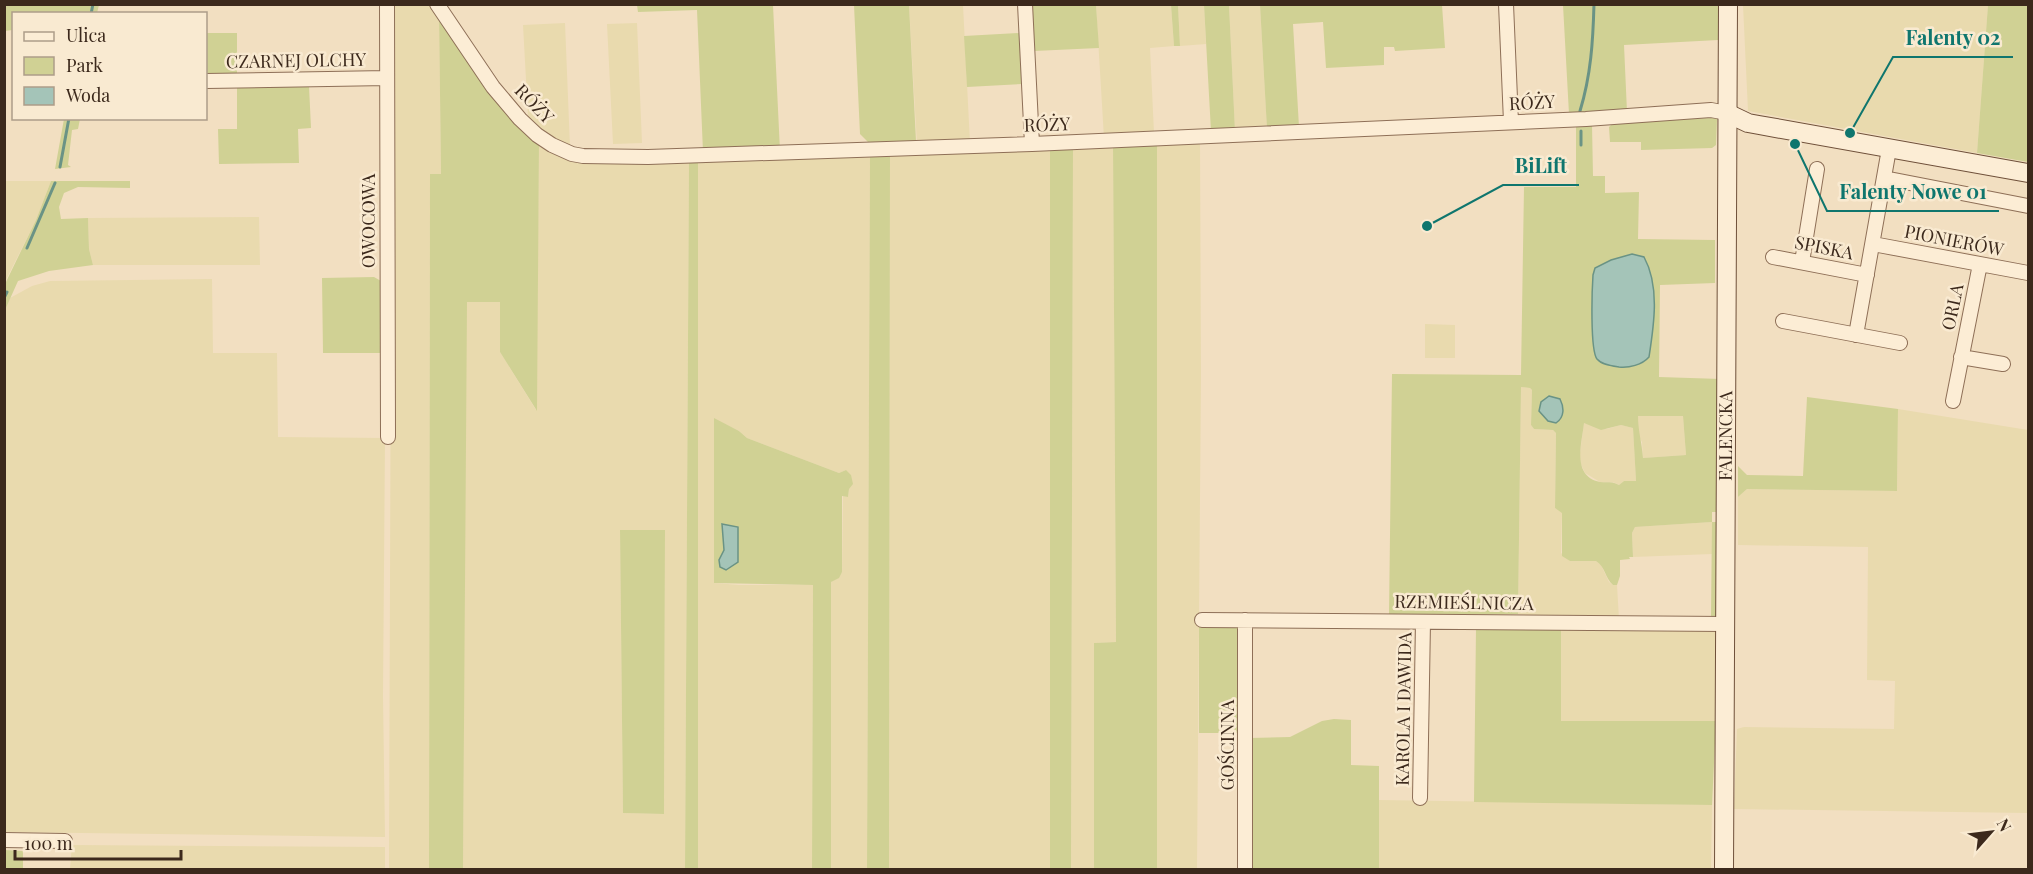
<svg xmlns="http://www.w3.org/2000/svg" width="2033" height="874" viewBox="0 0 2033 874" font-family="'Playfair Display',serif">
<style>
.farmland{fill:#e9daae;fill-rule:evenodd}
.green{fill:#d0d194;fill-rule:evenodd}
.water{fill:#a4c4b8;stroke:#6a9385;stroke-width:1.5}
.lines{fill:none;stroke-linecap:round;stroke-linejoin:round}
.stream{stroke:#6a9385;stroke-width:3}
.street-casing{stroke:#8e6f57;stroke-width:16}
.secondary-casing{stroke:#6f503a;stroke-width:20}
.street{stroke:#fcedd5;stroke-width:14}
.secondary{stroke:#fcedd5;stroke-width:18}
.labels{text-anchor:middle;stroke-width:5;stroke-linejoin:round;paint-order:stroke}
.street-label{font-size:18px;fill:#3c291c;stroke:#f9ead1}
.leader{fill:none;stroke:#0f766e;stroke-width:2}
.callout-dot{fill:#0f766e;stroke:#f9ead1;stroke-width:2}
.callout-label{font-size:20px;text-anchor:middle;font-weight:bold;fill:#0f766e;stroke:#f9ead1;stroke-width:5;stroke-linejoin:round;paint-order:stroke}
</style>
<rect width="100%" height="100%" fill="#f2dfc1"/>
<path class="farmland" d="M392 5H433L439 14 441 175H430L429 869 389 870Z
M909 5H963L970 143 917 144Z
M1096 5H1171L1174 46 1150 48 1154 133 1104 138Z
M1178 5H1204L1206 44 1180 46Z
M1229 5H1260L1267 129 1235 131Z
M1743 5H1988L1977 153 1748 111Z
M565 23 570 147 561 145 531 123 528 116 523 25Z
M637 23 642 143 613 144 607 24Z
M1200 139 1201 375 1197 869 1157 870V143Z
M539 143 572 160 689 161 685 869 463 870 466 302H500V352L536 410ZM620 530 665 531 664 814 623 813Z
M1113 145 1116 642 1094 643V869L1071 870 1073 148Z
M1050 149V869L889 870 890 151Z
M870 153 867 869H831V582L842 572 843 496 848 497 849 489 846 470 839 473 747 438 739 431 714 419V583L739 585H813L812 869 698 870V159Z
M5 181H51L36 220 5 282Z
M259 217 260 265H93L89 249 88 218Z
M212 279 213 353H277L278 437 385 438 383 696 385 837 5 832V310L10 298 32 286 50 281Z
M1425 324 1455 325V358H1425Z
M1521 387 1530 388 1532 390 1531 425 1534 429 1553 430 1556 433 1555 508 1562 512 1561 553 1570 561H1596L1600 563 1609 582 1613 585H1617L1619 619 1533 618 1530 615 1518 614Z
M1898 409 2028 430V813L1734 809 1737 729 1744 727 1894 729 1895 681 1867 680 1868 547 1738 545V497L1747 489 1897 491Z
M1637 416H1683L1686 455 1643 458 1642 442 1638 435Z
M1584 423 1607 429 1621 425 1633 428 1636 481H1624L1619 485 1613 482H1600L1585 473 1579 460Z
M1712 522V554L1633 557 1632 533 1635 527Z
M1561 627 1716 631V721H1560Z
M1379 800 1712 805 1711 869 1379 870Z
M72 845 385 847V869H70Z"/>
<path class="green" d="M4 5 5 4 99 5 97 13 14 14 13 30 5 31Z
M637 5H773L780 151 703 152 697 10 638 12Z
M854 5H909L916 141 868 142 860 134Z
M1032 5H1096L1099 48 1034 51Z
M1171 5H1178L1180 46H1174Z
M1204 5H1229L1235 131H1211Z
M1260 5H1442L1445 48 1395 51 1394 47H1384V65L1326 68 1323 22 1293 24 1299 127 1267 129Z
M1563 5H1718V40L1624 45 1627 112 1569 114Z
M1988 5H2028V162L1977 153Z
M439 14C468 58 495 112 539 143L537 411 500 352V302H467L463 869 429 870 430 174H441Z
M206 33H237V74H206Z
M1020 33 1022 84 967 87 964 36Z
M309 86 311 128 298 129 299 163 219 164 218 129H237V87Z
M1713 118 1717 119 1716 145 1712 148 1641 150V142H1610L1609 127 1615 121Z
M64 119H80L78 129 72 130 68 165 71 167 55 169Z
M1592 125 1593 176H1605V193L1639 192 1638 239 1715 240V283L1660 285 1659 377 1721 379 1719 512H1712V522H1719L1718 619H1709L1711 616 1712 522 1635 527 1632 533 1633 557H1629L1630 559 1620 560V576L1617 585H1613C1605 578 1605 566 1596 561H1570L1562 556V513L1555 508 1556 433 1553 430 1534 429 1531 425 1532 390 1530 388 1521 387 1518 614 1389 615 1392 374 1521 375 1524 187H1576V126ZM1652 276V334L1612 366C1606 364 1599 363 1596 357 1590 343 1593 302 1592 285ZM1638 416H1683L1686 455 1643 458C1642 443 1638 431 1638 416ZM1584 423 1601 430 1621 425 1633 428 1636 481H1624L1619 485C1612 481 1607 483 1600 482 1571 476 1582 443 1584 423Z
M1157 143V869L1094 870V643L1116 642 1113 145Z
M1073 148 1071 869 1050 870V149Z
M890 151 889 869 867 870 870 153Z
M698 159V869L685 870 689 161Z
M51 181H130V188L78 187 64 193 59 207 61 219 88 218 89 249 93 265 49 271 18 281 5 310V284L36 220Z
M374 277 381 281 384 353H323L322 278Z
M1807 397 1898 409 1897 491 1747 489 1738 497V466L1747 475 1803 476Z
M714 418 739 431 747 438 839 473 846 470 851 475 853 484 849 489 848 497 842 496V572L839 578 831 582V869H812L813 585 714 583Z
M620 530H665L664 814 623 813Z
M1199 626H1240V733H1199Z
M1561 627V721H1716L1712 805 1474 802 1476 628Z
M1334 719 1351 720V765L1379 766V869H1250V738L1290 737 1322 721Z
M5 850 23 851V869H5Z"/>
<path class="water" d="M1632 254 1644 257C1660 286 1654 325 1649 357 1642 365 1629 368 1619 367 1612 366 1602 365 1597 359 1590 350 1592 290 1593 275L1595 268 1611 260Z
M1549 396 1560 399C1564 407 1565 417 1556 423L1548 421 1539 411 1541 402Z
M722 524 738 527V562L726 570 720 567 719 560 724 550Z"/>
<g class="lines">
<path class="stream" d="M91 14 93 4
M1580 111C1591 75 1593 41 1594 4
M1581 131V145
M60 167 69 118
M27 248 55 183
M4 298 7 292"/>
<g class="street-casing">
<path id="street" d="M387 4 388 437
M437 4 493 87 520 119 537 135 552 145 572 154 583 156 648 157 1032 144 1586 119 1711 110 1727 113
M1025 4 1032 144
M1506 4 1511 122
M206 81 387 78
M1884 178 2028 206
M1873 244 2028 273
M1773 257 1867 275
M1802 262 1817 169
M1783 321 1900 343
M1856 335 1889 149
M1961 357 2003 364
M1953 401 1980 264
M1202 620 1725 624
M1245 620V870
M1420 798 1423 622
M4 840 65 841"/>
</g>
<g class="secondary-casing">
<g id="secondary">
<path d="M1727 113 1748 123 1759 125 2028 173"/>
<path id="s1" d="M1724 870 1728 4"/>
</g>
</g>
<use href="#street" class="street"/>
<use href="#secondary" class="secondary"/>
</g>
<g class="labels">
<g class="street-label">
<text transform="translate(296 61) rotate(-1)" y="6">CZARNEJ OLCHY</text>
<text transform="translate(1532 103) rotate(-3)" y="6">RÓŻY</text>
<text transform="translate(534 104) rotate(46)" y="6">RÓŻY</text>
<text transform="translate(1047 125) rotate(-2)" y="6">RÓŻY</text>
<text transform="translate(369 221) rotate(-90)" y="6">OWOCOWA</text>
<text transform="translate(1954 241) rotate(11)" y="6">PIONIERÓW</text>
<text transform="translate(1824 248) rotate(11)" y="6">SPISKA</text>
<text transform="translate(1953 307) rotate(-78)" y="6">ORLA</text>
<text dy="6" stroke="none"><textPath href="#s1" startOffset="434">FALENCKA</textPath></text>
<text transform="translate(1464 603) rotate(1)" y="6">RZEMIEŚLNICZA</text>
<text transform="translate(1404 709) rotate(-89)" y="6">KAROLA I DAWIDA</text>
<text transform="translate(1228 745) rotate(-90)" y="6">GOŚCINNA</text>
</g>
</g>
<path class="leader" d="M1850 133L1893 57H2013M1427 226L1503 185H1579M1795 144L1827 211H1999"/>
<g class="callout-dot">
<circle cx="1850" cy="133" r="6"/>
<circle cx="1427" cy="226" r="6"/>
<circle cx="1795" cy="144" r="6"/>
</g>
<g class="callout-label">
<text x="1953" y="45">Falenty 02</text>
<text x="1541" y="173">BiLift</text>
<text x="1913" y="199">Falenty Nowe 01</text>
</g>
<rect width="2033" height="874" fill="none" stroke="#3c291c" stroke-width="12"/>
<rect x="12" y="12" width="195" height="108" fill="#f9ead1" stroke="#ad9d89" stroke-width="1.5"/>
<rect x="24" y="32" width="30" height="9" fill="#fcedd5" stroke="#ad9d89" stroke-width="1.5"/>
<text x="66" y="42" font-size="18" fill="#3c291c">Ulica</text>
<rect x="24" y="57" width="30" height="18" fill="#d0d194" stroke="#ad9d89" stroke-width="1.5"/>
<text x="66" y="72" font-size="18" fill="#3c291c">Park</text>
<rect x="24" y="87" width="30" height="18" fill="#a4c4b8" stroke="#ad9d89" stroke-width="1.5"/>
<text x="66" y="102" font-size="18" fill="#3c291c">Woda</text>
<g transform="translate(1991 832) rotate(62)" stroke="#f9ead1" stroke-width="4.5" paint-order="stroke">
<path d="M0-4.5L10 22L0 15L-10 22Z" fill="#3c291c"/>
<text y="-9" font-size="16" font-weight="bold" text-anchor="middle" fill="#3c291c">N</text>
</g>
<path d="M15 850v9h166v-9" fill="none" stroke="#3c291c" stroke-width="3"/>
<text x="24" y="850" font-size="18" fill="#3c291c" stroke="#f9ead1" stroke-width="4.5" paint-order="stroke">100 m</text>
</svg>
